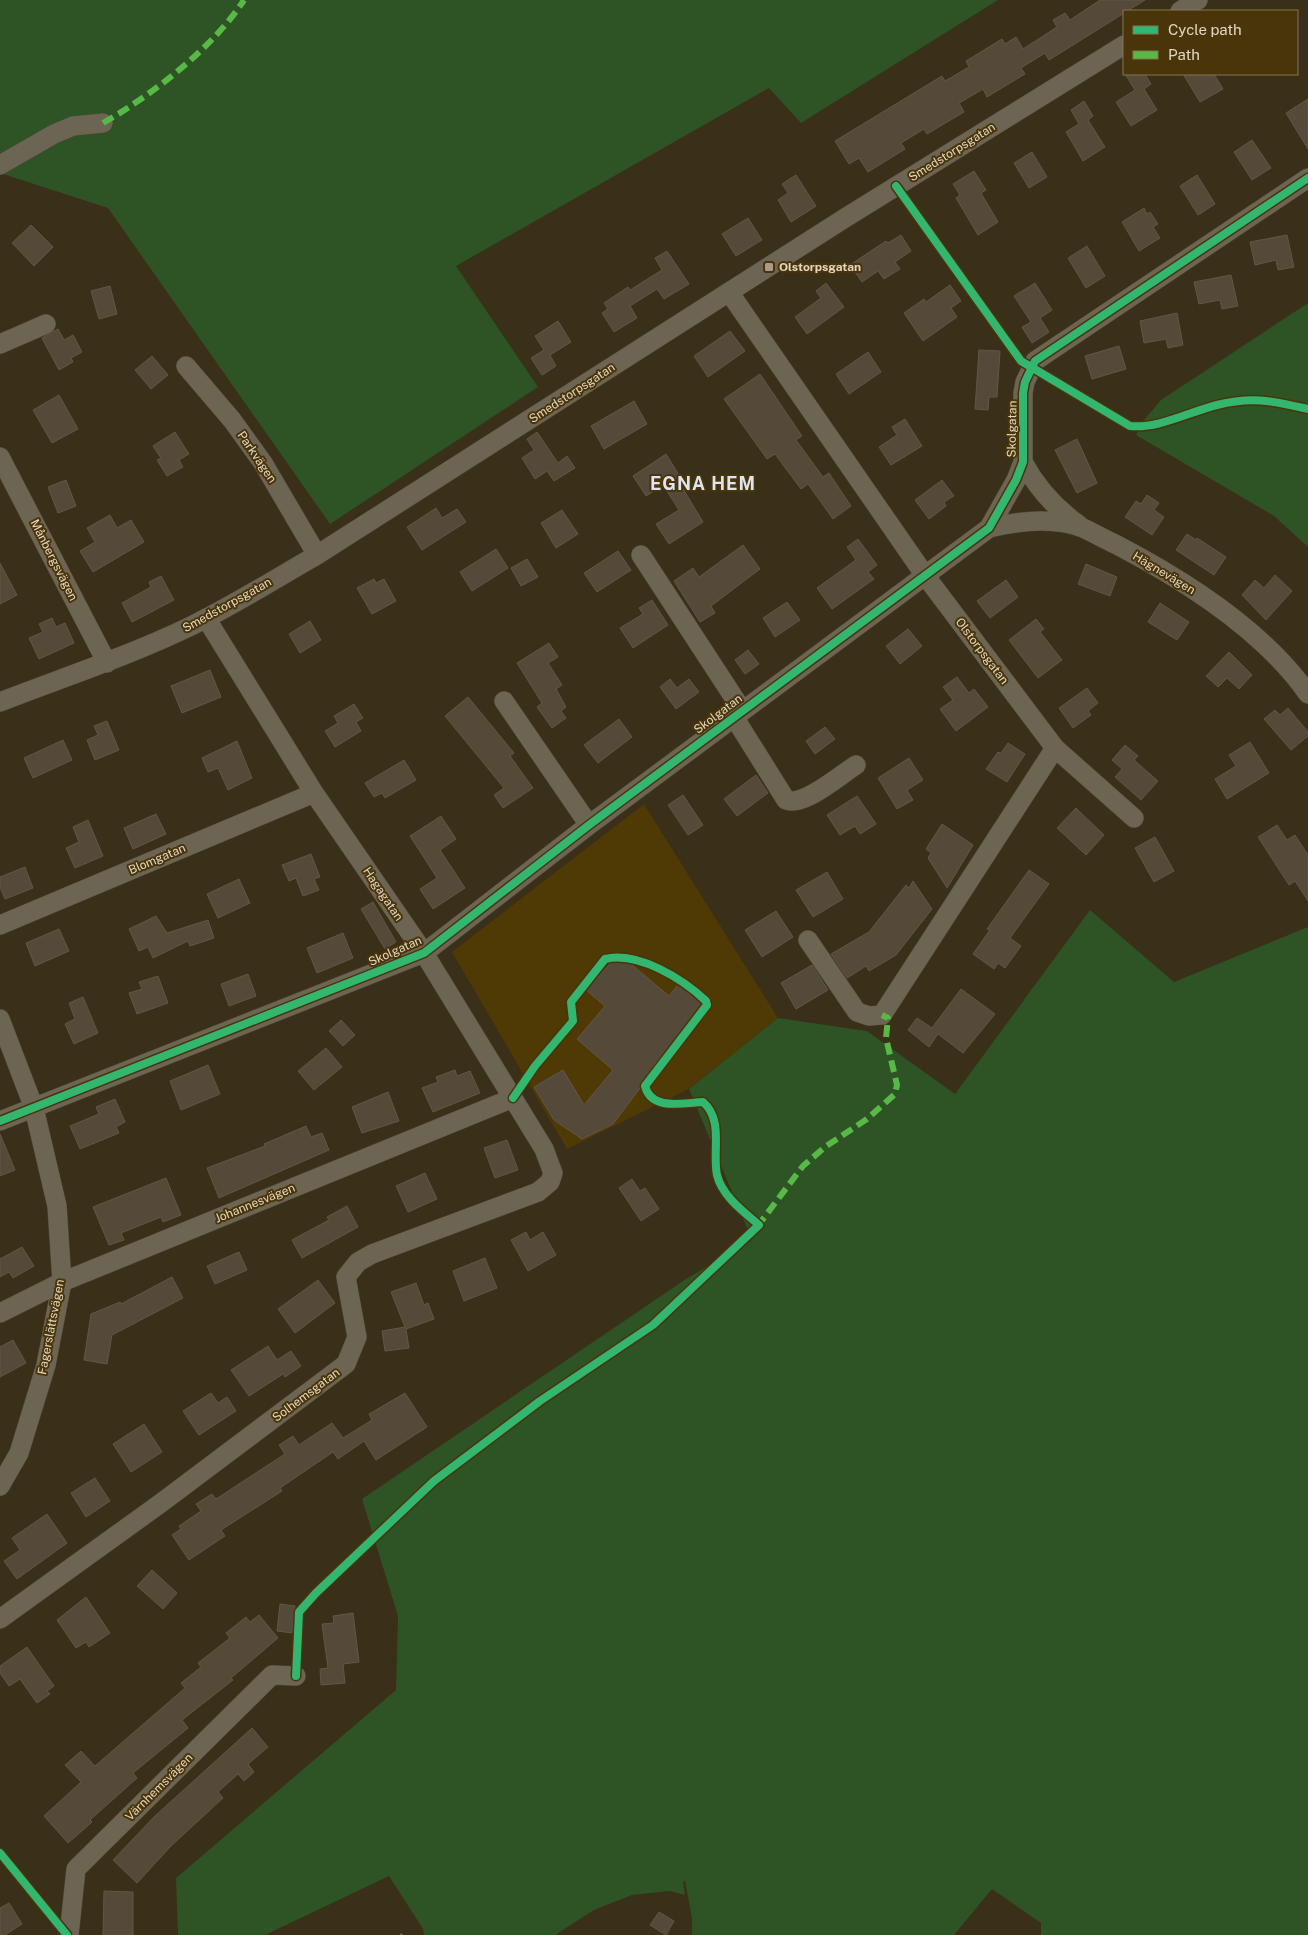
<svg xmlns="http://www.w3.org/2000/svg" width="1308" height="1935" viewBox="0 0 1308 1935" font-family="'Public Sans',sans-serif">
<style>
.built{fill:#4f3905}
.green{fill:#2e5325}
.building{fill:#554939;stroke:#625646}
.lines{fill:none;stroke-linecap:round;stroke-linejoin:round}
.minor-casing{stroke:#534a38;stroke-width:20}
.path{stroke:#6e6657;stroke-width:3;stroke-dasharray:2.5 2.5;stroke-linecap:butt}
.minor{stroke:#6d6554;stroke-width:19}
.quiet{stroke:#58b947;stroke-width:6;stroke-dasharray:12 6;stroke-linecap:butt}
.cycleway-casing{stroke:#493509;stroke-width:11}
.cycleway{stroke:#33b770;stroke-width:8}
.poi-dot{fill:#a89c86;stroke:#493509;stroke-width:2}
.labels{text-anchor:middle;stroke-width:4;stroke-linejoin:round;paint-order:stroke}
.street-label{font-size:12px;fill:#e3d6c1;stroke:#493509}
.poi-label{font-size:12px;font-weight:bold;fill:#e3d6c1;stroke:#493509;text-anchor:start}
.district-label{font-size:18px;font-weight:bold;letter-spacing:1px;fill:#dde5f2;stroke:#493509}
</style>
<rect width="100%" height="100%" fill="#3a2f18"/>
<path class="built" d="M644 804 778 1018 689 1089 567 1149 452 952Z"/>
<path class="green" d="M0 0H998L801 123 769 88 456 266 538 387 330 524 108 208 0 173Z
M1308 303V547L1274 516 1136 435 1144 420 1161 400Z
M1090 910 1174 982 1308 927V1935H1041V1923L992 1889 954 1935H692V1918L685 1881 683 1882 685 1895 670 1891 632 1895 594 1910 555 1935H424L423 1929 389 1876 265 1935H178L176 1878 396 1690 398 1616 362 1499 686 1279 752 1240 689 1089 778 1018 867 1031 955 1094Z"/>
<path class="building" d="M1100 0H1145L1049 60 1045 53 1021 68 1025 74 987 97 983 89 959 103 964 112 927 134 924 129 901 143 905 149 868 172 859 158 849 164 835 141 942 76 945 81 969 67 966 61 1002 39 1005 44 1016 37 1023 49 1057 27 1053 20 1065 13 1070 20Z
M1125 74H1145L1151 84 1144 89 1157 110 1131 126 1116 102 1135 90Z
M1183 74H1214L1223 89 1200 102Z
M1308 99V149L1286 113Z
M1084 101 1093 116 1088 120 1105 147 1083 161 1066 132 1079 124 1071 110Z
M1252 140 1271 168 1252 180 1234 152Z
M1032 152 1047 177 1029 188 1014 163Z
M974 171 986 190 981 193 998 222 978 235 956 198 960 195 953 184Z
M796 175 816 206 791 222 778 200 788 193 782 184Z
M1197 175 1215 204 1198 215 1180 186Z
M1144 208 1147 214 1150 212 1158 224 1153 227 1160 238 1139 251 1122 222Z
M748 218 762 240 736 256 722 234Z
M31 225 53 247 34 266 12 243Z
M901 235 911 251 895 262 900 269 884 279 878 271 862 282 850 265 886 241 888 243Z
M1287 235 1294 267 1278 270 1276 260 1255 265 1250 242Z
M1087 246 1105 276 1086 288 1068 258Z
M667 251 689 284 664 299 657 289 630 306 637 318 614 332 602 313 608 309 604 303 628 287 630 290 662 270 655 258Z
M1231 275 1238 306 1222 309 1220 300 1199 304 1194 282Z
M826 283 844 307 807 334 795 317 821 298 816 291Z
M1035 283 1052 310 1040 318 1049 332 1032 343 1022 327 1031 322 1014 296Z
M950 285 961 301 951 308 957 317 923 341 904 313 924 299 926 302Z
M110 286 117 314 99 319 91 291Z
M1177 313 1183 345 1168 348 1166 339 1144 343 1140 321Z
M558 321 571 342 550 355 556 366 542 375 531 358 544 350 535 336Z
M58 329 64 340 73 335 82 352 71 358 73 362 59 370 42 338Z
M730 331 745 351 708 377 694 356Z
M1119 346 1126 369 1092 379 1085 356Z
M979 350 1000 351 997 397H989L988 410 975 409Z
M868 352 881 372 849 394 836 374Z
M152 356 168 375 151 389 135 370Z
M760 374 802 436 796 440 823 477 829 473 851 506 833 519 808 484 801 489 775 454 767 459 724 399Z
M59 395 78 429 52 443 33 410Z
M634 401 647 424 604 449 591 426Z
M905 419 922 446 891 465 879 447 897 435 892 427Z
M175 432 189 454 179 460 183 467 167 476 157 460 161 458 153 446Z
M537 432 558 463 567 456 575 468 554 481 547 471 535 479 522 458 534 450 527 439Z
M1077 439 1097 483 1077 493 1055 450Z
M666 454 679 475 676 477 703 522 669 544 656 524 679 510 663 485 646 496 633 476Z
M66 480 76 506 58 513 48 487Z
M942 480 954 496 944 502 946 506 929 519 915 500Z
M1147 495 1159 503 1154 510 1164 517 1152 535 1125 517 1136 501 1141 504Z
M436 508 442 518 457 509 466 522 422 550 407 527Z
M562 510 578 534 556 548 541 523Z
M110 515 117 528 131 520 144 542 93 572 80 551 95 542 87 528Z
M1187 534 1196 540 1197 538 1226 557 1214 575 1176 550Z
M858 539 877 565 868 572 874 579 832 609 817 588 856 560 847 547Z
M743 545 760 569 711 606 715 613 700 622 674 581 693 568 699 577Z
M496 549 508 568 472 591 460 572Z
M618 551 631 570 597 592 584 573Z
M527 559 538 577 521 586 511 568Z
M0 563 17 595 0 604Z
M1086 564 1117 577 1110 596 1078 584Z
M1275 575 1292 591 1266 620 1242 595 1255 580 1264 588Z
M161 576 174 600 132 622 122 603 151 587 149 582Z
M374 579 376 583 384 579 396 601 372 614 357 588Z
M1006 580 1018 597 990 618 977 601Z
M652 600 668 625 633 648 620 628 643 614 639 608Z
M787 602 800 620 775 637 763 618Z
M1160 603 1189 622 1177 640 1148 622Z
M52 618 56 627 65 623 74 643 39 659 29 638 43 632 39 624Z
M1036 619 1044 629 1040 632 1062 660 1038 678 1009 640Z
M310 621 321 640 300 653 289 634Z
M908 629 922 646 900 664 886 646Z
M549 643 558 657 548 663 562 685 556 689 566 707 561 711 566 718 552 728 537 707 542 703 517 663Z
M748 650 759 664 745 674 735 660Z
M1229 652 1252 675 1239 689 1227 678 1218 687 1206 676Z
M210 670 221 697 182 713 171 686Z
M957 677 969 693 974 689 988 707 956 731 940 709 953 700 943 687Z
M670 679 677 688 689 679 699 692 676 709 660 687Z
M1087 688 1098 703 1088 711 1091 715 1073 728 1059 708Z
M468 697 514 753 510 756 533 788 503 808 494 795 504 788 445 716Z
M354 704 363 718 356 722 361 731 335 747 325 731 338 723 334 716Z
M1288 708 1308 732V736L1291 750 1264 719 1275 710 1280 715Z
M619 719 632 737 598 763 584 745Z
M107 721 119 750 95 760 87 740 98 735 94 726Z
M825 727 835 739 815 754 806 741Z
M63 740 72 760 33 778 24 758Z
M237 741 252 778 228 790 218 768 208 772 202 758Z
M1250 742 1269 773 1227 799 1215 779 1236 766 1229 755Z
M1008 743 1025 754 1007 782 986 769 998 752 1001 753Z
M1125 745 1138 756 1134 760 1158 781 1141 800 1115 777 1122 769 1112 760Z
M909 758 923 780 907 790 913 800 897 809 878 778Z
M404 760 416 780 385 798 382 793 374 797 365 783Z
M756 775 768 793 737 816 724 799Z
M683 795 703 825 688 835 668 805Z
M857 796 876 824 860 834 855 826 840 835 827 815Z
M1076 808 1104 835 1086 855 1057 828Z
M156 814 166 834 133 849 124 828Z
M441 816 456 839 440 850 465 888 433 909 420 889 437 878 410 836Z
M88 820 103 856 75 868 66 848 79 842 73 827Z
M942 824 973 845 947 888 928 858 931 853 926 849Z
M1277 825 1287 840 1295 835 1308 855V901L1295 881 1289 885 1258 837Z
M1155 837 1174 871 1154 882 1135 848Z
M311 854 320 877 314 879 319 890 303 896 296 878 289 881 282 865Z
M25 867 33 888 5 899 0 887V877Z
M1029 870 1049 884 1010 938 1021 946 1005 968 998 963 994 969 973 954 990 930 987 929Z
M827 872 843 899 813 917 796 890Z
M239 879 250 903 218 918 207 894Z
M913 881 932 909 896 955 869 971 866 966 847 978 831 954 869 932 906 885 909 888Z
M373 902 396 942 385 949 361 909Z
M776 911 793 937 762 957 745 930Z
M156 916 167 933 208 920 214 938 190 946 188 941 153 958 148 947 139 951 129 929Z
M59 929 69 951 35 966 26 943Z
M343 933 353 958 317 973 307 948Z
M619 954 669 996 683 978 709 1000 650 1070 652 1072 613 1124 582 1139 554 1120 534 1087 563 1070 584 1105 613 1070 577 1039 605 1006 586 990Z
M812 965 828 990 796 1009 781 983Z
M248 974 256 996 229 1006 221 984Z
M158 976 168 1003 137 1014 129 993 142 989 139 982Z
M961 989 995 1014 963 1053 938 1034 929 1047 908 1030 917 1018 932 1028Z
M83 997 98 1033 74 1044 65 1024 75 1019 69 1003Z
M341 1020 355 1035 343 1046 329 1031Z
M326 1048 342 1067 314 1090 298 1071Z
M208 1065 220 1094 181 1110 170 1081Z
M455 1070 457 1076 470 1071 480 1093 433 1112 422 1088 438 1082 436 1077Z
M388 1092 399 1121 362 1133 352 1107Z
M115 1099 125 1122 116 1127 119 1133 80 1149 70 1126 99 1114 96 1107Z
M306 1126 311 1137 322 1133 329 1150 219 1198 207 1168 265 1146 264 1144Z
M0 1134 15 1170 0 1176Z
M507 1140 518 1170 495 1178 484 1148Z
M425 1173 437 1199 408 1212 396 1186Z
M166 1178 181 1215 163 1222 161 1217 121 1233 124 1240 109 1245 93 1207Z
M632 1179 640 1191 645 1188 659 1209 641 1221 619 1188Z
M347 1206 358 1227 302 1258 292 1240 329 1220 327 1217Z
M526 1232 530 1240 543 1232 556 1255 528 1271 511 1240Z
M22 1247 34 1266 13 1278 9 1272 0 1277V1259Z
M239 1252 247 1270 215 1284 207 1266Z
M485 1258 497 1288 464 1301 453 1271Z
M172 1277 183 1298 112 1335 107 1364 84 1360 91 1314 120 1302 121 1304Z
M318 1280 335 1303 295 1333 278 1309Z
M416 1283 424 1305 428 1303 434 1319 406 1329 409 1348 385 1351 382 1331 405 1327 391 1292Z
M13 1340 26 1363 0 1377V1347Z
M268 1346 277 1360 291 1351 301 1366 285 1377 283 1374 249 1396 231 1370Z
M211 1393 218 1403 227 1397 236 1411 199 1435 183 1411Z
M405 1393 427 1427 376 1460 364 1441 338 1459 333 1452 280 1488 282 1491 221 1530 225 1536 189 1560 172 1535 181 1529 179 1526 201 1511 196 1504 212 1494 216 1499 285 1454 279 1445 293 1436 299 1445 332 1423 343 1438 372 1420 369 1414Z
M144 1424 162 1452 131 1472 113 1444Z
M95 1478 110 1501 86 1517 71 1493Z
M47 1514 67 1543 17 1579 4 1561 20 1550 12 1538Z
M152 1570 177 1593 163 1609 137 1586Z
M86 1597 110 1633 89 1647 86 1642 76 1648 57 1620Z
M280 1604 295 1606 292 1633 277 1631Z
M353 1613 359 1662 343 1664 345 1683 321 1685 320 1669 328 1668 322 1624 334 1623 333 1616Z
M259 1615 278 1638 231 1678 233 1680 182 1720 188 1728 133 1773 137 1778 90 1820 92 1822 68 1843 44 1816 81 1782 65 1765 81 1751 95 1766 185 1688 181 1683 201 1667 198 1663 230 1638 226 1633 246 1617 250 1622Z
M27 1647 54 1686 47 1691 50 1694 37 1703 20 1679 9 1686 0 1673V1666Z
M252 1728 268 1747 248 1764 254 1772 244 1781 238 1774 218 1792 223 1798 171 1846 137 1883 113 1860 155 1816Z
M104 1891 133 1892V1935H103Z
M9 1903 22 1924 5 1935H0V1908Z
M659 1912 674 1921 666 1935 650 1925Z"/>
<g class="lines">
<g class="minor-casing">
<path id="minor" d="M1180 11 1198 0
M0 165 54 134 73 126 103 123
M729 292 924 574 1055 748 882 1015 869 1016 857 1012 808 940
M0 344 46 324
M186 366 232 420 263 463 317 555
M0 457 107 663
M1023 462C1037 488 1055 508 1079 525
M989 528C1018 521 1054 517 1083 528 1094 533 1106 540 1117 545 1184 580 1264 631 1308 694
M641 555 742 710
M504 701 589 825
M0 702C64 677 129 656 191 626 234 605 275 579 317 555L845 218 1124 45
M734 717 786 800C804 807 840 775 856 765
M1055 748 1134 818
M0 925 314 793
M0 1019 34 1108 57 1206 62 1282 46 1365 19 1453 0 1486
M0 1121 424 953 589 825 989 528 1016 480 1023 462V393L1025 382 1035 361 1308 178
M0 1313 62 1282 513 1098
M0 1619 161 1503 346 1364 357 1337 346 1277 358 1262 372 1254 538 1192 550 1182 553 1173 544 1149 424 953 314 793 206 618
M69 1935 76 1869 272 1675 296 1676"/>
</g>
<path class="path" d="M400 1935H404"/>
<use href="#minor" class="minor"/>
<path class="quiet" d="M103 123C152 95 213 48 244 0
M757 1227 803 1166 825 1147 867 1119 895 1094 897 1085 886 1038 888 1018 882 1015"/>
<g class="cycleway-casing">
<path id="cycleway" d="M896 186 1021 361 1130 426C1158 429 1189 412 1217 405 1253 396 1272 401 1308 409
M0 1121 424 953 589 825 989 528 1016 480 1023 462V393L1025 382 1035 361 1308 178
M296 1676 299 1612 316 1593 434 1481 540 1401 653 1325 759 1225C744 1212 722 1196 717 1175 712 1152 724 1120 703 1102 683 1103 651 1111 645 1086L707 1005 706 1001C683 979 638 951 605 959L571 1002 573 1021 535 1066 513 1098
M0 1853 67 1935"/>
</g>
<use href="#cycleway" class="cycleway"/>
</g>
<rect class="poi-dot" x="764" y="262" width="10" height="10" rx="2.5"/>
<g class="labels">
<g class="street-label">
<text transform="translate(952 152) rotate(-32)" y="4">Smedstorpsgatan</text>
<text transform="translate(572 393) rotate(-33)" y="4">Smedstorpsgatan</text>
<text transform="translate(1012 429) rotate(-89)" y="4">Skolgatan</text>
<text transform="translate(257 457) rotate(56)" y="4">Parkvägen</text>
<text transform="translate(54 560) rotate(63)" y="4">Månbergsvägen</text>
<text transform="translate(1164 573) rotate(31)" y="4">Hägnevägen</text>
<text transform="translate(227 605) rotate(-29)" y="4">Smedstorpsgatan</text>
<text transform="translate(982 651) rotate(53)" y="4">Olstorpsgatan</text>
<text transform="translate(718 714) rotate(-37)" y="4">Skolgatan</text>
<text transform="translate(157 859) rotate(-23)" y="4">Blomgatan</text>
<text transform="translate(383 894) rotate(56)" y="4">Hagagatan</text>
<text transform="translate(395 951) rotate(-24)" y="4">Skolgatan</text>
<text transform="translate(255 1203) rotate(-22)" y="4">Johannesvägen</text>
<text transform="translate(51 1327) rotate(-79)" y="4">Fagerslättsvägen</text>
<text transform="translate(306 1395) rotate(-37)" y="4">Solhemsgatan</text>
<text transform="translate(159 1787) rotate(-45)" y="4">Värnhemsvägen</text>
</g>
<g class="poi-label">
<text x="779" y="271">Olstorpsgatan</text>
</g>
<g class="district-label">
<text x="703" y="490">EGNA HEM</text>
</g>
</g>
<rect x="1123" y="10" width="175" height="65" fill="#493509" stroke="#877553"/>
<rect x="1133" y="26" width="25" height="8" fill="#33b770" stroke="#877553"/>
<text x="1168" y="35" font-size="15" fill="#e3d6c1">Cycle path</text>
<rect x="1133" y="51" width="25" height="8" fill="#58b947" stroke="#877553"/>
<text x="1168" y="60" font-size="15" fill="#e3d6c1">Path</text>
</svg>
